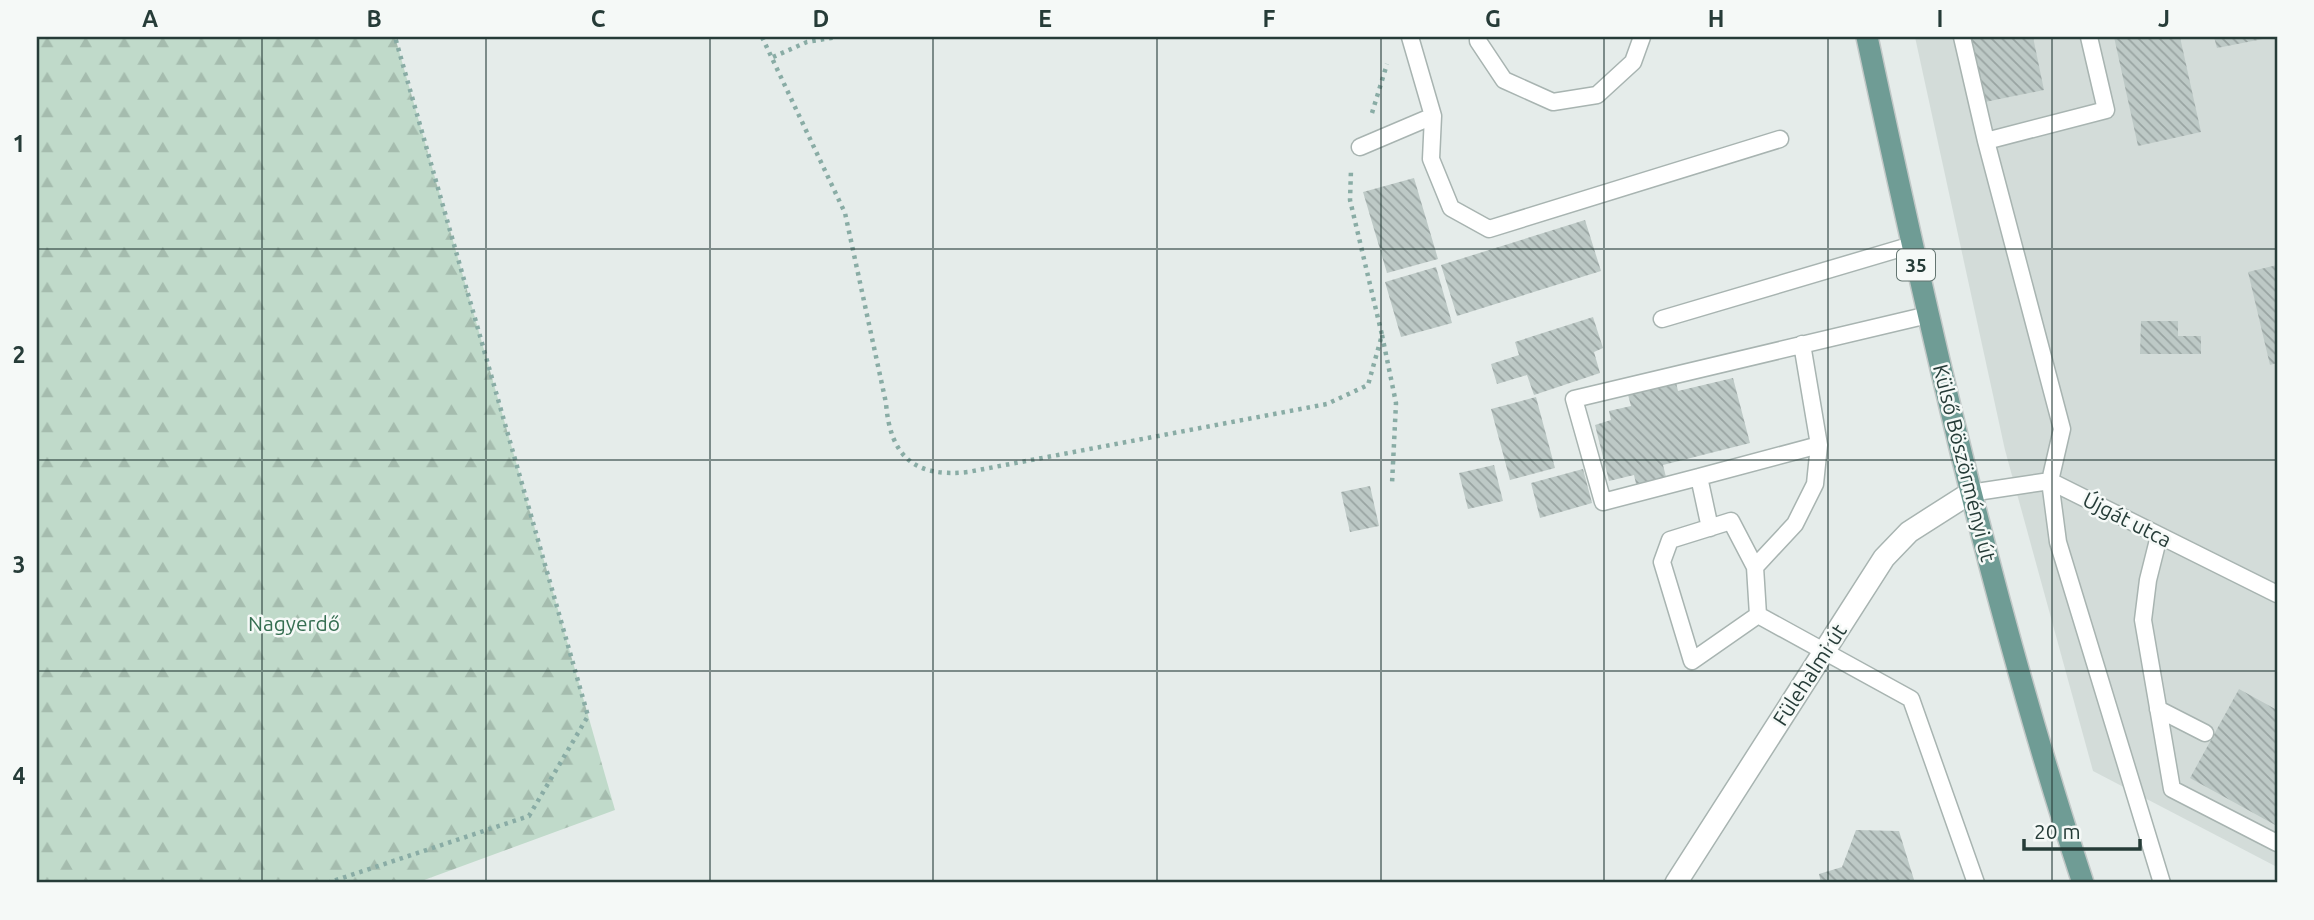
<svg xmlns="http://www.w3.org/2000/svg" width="2314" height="920" viewBox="0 0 2314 920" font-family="Ubuntu,sans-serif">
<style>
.built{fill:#d3dcd9}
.forest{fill:url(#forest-firs)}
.building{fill:url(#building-back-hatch)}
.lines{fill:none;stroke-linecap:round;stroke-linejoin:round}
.service-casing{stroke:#a8b4b1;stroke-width:19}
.minor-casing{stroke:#a8b4b1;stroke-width:24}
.primary-casing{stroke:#c2c8c7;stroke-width:24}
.path{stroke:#89aca5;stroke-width:4.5;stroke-dasharray:3.5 5;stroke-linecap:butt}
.service{stroke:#fff;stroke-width:16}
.minor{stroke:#fff;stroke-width:21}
.primary{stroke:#6f9c95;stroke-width:21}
.grid{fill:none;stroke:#263c38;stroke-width:2;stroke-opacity:0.55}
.labels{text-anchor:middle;stroke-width:5;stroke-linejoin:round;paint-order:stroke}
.shield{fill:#f5f9f7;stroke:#647571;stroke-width:2}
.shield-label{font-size:19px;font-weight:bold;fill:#263c38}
.street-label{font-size:21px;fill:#263c38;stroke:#f5f9f7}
.park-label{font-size:21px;fill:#356e51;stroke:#f5f9f7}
.neatline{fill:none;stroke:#263c38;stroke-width:2.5}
.grid-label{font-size:23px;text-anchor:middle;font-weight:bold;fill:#263c38}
</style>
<defs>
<pattern id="forest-firs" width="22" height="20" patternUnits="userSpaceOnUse" patternTransform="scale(1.75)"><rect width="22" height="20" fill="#c0daca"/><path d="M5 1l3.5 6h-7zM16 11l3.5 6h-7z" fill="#a5bcae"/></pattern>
<pattern id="building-back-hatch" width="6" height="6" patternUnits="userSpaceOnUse" patternTransform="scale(1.75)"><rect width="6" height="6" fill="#bdc9c6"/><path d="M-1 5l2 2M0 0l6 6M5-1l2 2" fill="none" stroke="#99a4a2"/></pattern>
</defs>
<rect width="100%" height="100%" fill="#e5ecea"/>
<path class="built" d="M1915 37H2277V867L2093 771 2005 450Z"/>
<path class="forest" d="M37 37H395L615 810 416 883H37Z"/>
<path class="building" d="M1971 37H2033L2044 90 1985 102Z
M2114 37H2180L2201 132 2138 146Z
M2214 37H2268V38L2217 48Z
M1414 178 1438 259 1387 273 1363 192Z
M1585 220 1601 271 1457 316 1441 265Z
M2277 265V363L2270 365 2248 272Z
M1436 267 1452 323 1401 337 1385 282Z
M1593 317 1603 348 1594 352 1600 373 1534 395 1527 375 1497 384 1491 364 1519 355 1515 342Z
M2141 321H2178V336H2201V354H2140Z
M1675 378 1678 391 1733 378 1750 443 1663 465 1667 481 1637 488 1634 475 1609 481 1595 425 1611 420 1609 411 1631 406 1627 391Z
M1536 397 1555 468 1510 480 1491 409Z
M1494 465 1503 501 1468 509 1459 473Z
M1583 469 1592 503 1540 518 1531 483Z
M1370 486 1379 526 1350 532 1341 492Z
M2239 689 2277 710V826L2190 778Z
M1856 830 1899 831 1915 883H1821L1819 874 1842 867Z"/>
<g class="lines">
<g class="service-casing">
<path id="service" d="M1410 37 1433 116 1431 159 1451 208 1489 229 1780 139
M1478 37V41L1504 80 1553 102 1597 95 1633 62 1642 37
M1962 37 1986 141 2062 429 2050 481 2058 542 2162 883
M1986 141 2106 110 2089 37
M1360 147 1433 116
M1662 319 1912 245
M1802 344 1819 445 1815 484 1795 524 1755 567 1758 615 1911 699 1976 883
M1699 477 1603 502 1574 399 1928 315
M1970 493 2050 481 2277 594
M1710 528 1699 477 1819 445
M2159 536 2148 580 2143 620 2172 789 2277 843
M1755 567 1731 521 1670 540 1662 562 1692 661 1758 615
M2158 709 2205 733"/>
</g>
<g class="minor-casing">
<path id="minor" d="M1676 883 1884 558 1909 532 1970 493"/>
</g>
<g class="primary-casing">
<path id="primary" d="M1867 37C1928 322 1992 606 2083 883"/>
</g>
<path class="path" d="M762 37 845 213 886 403C890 456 914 478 968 472L1327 404 1368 385 1382 335 1350 200 1351 170
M773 57 807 42 837 37
M1372 113 1387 64
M1382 335 1396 403 1392 484
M327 883 529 816 588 716 395 37"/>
<use href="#service" class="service"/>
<use href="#minor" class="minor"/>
<use href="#primary" class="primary"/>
</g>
<path class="grid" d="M262 37V883M486 37V883M710 37V883M933 37V883M1157 37V883M1381 37V883M1604 37V883M1828 37V883M2052 37V883M37 249H2277M37 460H2277M37 671H2277"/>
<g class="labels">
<rect class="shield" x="1897" y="249.5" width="38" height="31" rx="5"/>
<g class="shield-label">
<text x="1916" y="272">35</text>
</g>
<g class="street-label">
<text transform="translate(1964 463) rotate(76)" y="7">Külső Böszörményi út</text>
<text transform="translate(2127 520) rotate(27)" y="7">Újgát utca</text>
<text transform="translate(1810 675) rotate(-57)" y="7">Fülehalmi út</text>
</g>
<g class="park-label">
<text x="294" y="631">Nagyerdő</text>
</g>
</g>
<rect width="2314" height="920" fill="none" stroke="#f5f9f7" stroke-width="77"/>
<path d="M2024 839v10h116v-10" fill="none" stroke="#263c38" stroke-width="3.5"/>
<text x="2034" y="839" font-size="21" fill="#263c38" stroke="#f5f9f7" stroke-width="5" paint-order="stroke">20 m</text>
<rect x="38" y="38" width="2238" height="843" class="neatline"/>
<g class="grid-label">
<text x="150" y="27">A</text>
<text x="374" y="27">B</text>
<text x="598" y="27">C</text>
<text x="821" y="27">D</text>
<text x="1045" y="27">E</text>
<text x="1269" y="27">F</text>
<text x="1493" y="27">G</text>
<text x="1716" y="27">H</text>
<text x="1940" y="27">I</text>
<text x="2164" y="27">J</text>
<text x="19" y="152">1</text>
<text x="19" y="363">2</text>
<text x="19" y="573">3</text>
<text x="19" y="784">4</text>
</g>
</svg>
